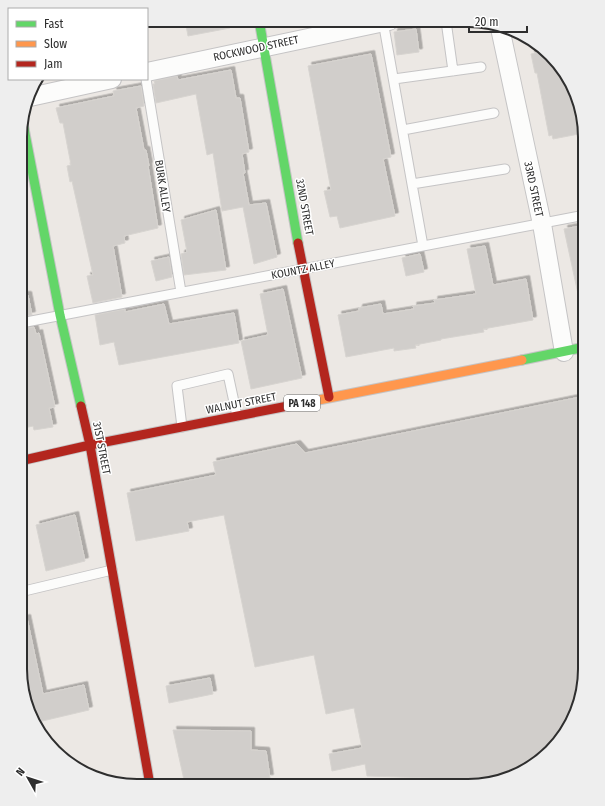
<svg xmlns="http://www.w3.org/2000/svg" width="605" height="806" viewBox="0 0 605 806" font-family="'Fira Sans Condensed',sans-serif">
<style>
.building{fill:#d1cecb;stroke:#d7d4d0;filter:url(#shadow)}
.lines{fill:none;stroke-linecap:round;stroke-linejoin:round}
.lane-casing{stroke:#c5c4c5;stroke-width:11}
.street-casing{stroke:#c5c4c5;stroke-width:20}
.fast-casing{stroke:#c5c4c5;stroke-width:11}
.slow-casing{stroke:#c5c4c5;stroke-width:11}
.jam-casing{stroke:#c5c4c5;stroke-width:11}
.lane{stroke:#fcfcfb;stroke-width:9}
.street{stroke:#fcfcfb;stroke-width:18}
.fast{stroke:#63d668;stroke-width:9}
.slow{stroke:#ff974d;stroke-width:9}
.jam{stroke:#b3261e;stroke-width:9}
.labels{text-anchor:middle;stroke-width:3;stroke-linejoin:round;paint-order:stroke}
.shield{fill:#fff;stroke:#6d6d6d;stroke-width:1}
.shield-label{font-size:10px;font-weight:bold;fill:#2e2e2e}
.street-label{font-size:11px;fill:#2e2e2e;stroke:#fff}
.rim{fill:none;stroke:#2e2e2e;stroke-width:2}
</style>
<defs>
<filter id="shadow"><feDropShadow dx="3.5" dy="-3.5" stdDeviation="0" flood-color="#0004"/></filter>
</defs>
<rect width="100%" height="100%" fill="#ece8e4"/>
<path class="building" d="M185 20H230V28L188 36Z
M416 29 419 52 397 55 394 32Z
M545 51 573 85 584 133 553 139 552 135 549 136 537 73H535L531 54Z
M371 54 391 157 383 159 395 216 340 228 337 216 330 217 324 191 331 190 308 66Z
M231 70 236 98H240L249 152 242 154 245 173H243L249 205 266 203 277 257 254 264 243 207 222 211 213 153 207 155 196 94 156 103 153 84H155L154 81 177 76 178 80Z
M141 86 144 106 136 108 144 150H146L149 166H148L158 228 124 236 125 243 113 246 122 297 93 303 87 276 93 275 72 181 70 182 67 166 71 165 63 123H60L56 108 114 96 113 91Z
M216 210 226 270 184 275 181 254 187 252 181 220Z
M585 225V294H578L564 229Z
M485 246 493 285 526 279 533 320 483 329 484 332 441 339V340L415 345 416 348 394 351V348L346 357 338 315 359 311V308L381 304 383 314 414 309 413 306 435 303 434 300 476 294 467 249Z
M420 254 424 272 406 276 402 258Z
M169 257 172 277 156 281 151 261Z
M283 289 302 378 251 389 241 341 268 335 260 294Z
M21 295H28L32 315 21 317Z
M164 304 169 324 234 313 239 343 119 365 114 342 100 345 95 315 125 309V312Z
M34 327 36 334 39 333 55 407 49 408 53 427 34 430 33 426 20 429 21 393 26 392 21 365V329Z
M585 396V677L565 734 520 774 493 780 367 776 365 764 332 771 329 754 362 748 354 708 326 714 314 655 255 667 224 515 187 522 189 531 136 541 127 493 216 475 213 462 297 444 305 453Z
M75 515 85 561 46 571 36 525Z
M27 618 43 694 84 685 89 710 34 723 32 721 20 669V619Z
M210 678 213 694 169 703 166 686Z
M173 730 251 731V750L266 751 270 778 184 780Z"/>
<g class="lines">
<g class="lane-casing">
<path id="lane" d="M383 21 423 246
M446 21 453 71
M146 79 181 292
M394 79 481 67
M403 130 494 113
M412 184 505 169
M21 323 585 215
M182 427 177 386 228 374 237 416
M20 592 112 570"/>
</g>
<g class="street-casing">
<path id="street" d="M500 28 542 224 564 352
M147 72 389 21
M30 97 112 79"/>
</g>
<g class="fast-casing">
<path id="fast" d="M259 20 298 243
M22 118 60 315 81 406
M522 360 585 347"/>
</g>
<g class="slow-casing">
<path id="slow" d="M293 405 522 360"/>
</g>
<g class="jam-casing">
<path id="jam" d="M298 243 329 397
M81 406 90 445 150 785
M20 461 90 445 293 405"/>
</g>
<use href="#lane" class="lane"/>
<use href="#street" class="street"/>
<use href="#fast" class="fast"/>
<use href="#slow" class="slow"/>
<use href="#jam" class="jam"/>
</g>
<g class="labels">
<rect class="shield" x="284" y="395" width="36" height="16" rx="3"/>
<g class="shield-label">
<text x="302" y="407">PA 148</text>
</g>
<g class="street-label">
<text transform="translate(256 48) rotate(-12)" y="4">ROCKWOOD STREET</text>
<text transform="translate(163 186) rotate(81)" y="4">BURK ALLEY</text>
<text transform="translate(534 189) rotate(78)" y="4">33RD STREET</text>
<text transform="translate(305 207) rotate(80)" y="4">32ND STREET</text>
<text transform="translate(303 269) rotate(-11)" y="4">KOUNTZ ALLEY</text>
<text transform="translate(241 403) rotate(-11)" y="4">WALNUT STREET</text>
<text transform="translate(102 448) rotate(79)" y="4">31ST STREET</text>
</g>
</g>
<path d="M0 0H605V806H0ZM137 27H468A110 110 0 0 1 578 137V669A110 110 0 0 1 468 779H137A110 110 0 0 1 27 669V137A110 110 0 0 1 137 27Z" fill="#eee" fill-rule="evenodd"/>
<path class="rim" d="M137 27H468A110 110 0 0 1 578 137V669A110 110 0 0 1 468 779H137A110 110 0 0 1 27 669V137A110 110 0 0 1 137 27Z"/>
<rect x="8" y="8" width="140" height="72" fill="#ffffff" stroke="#ababab"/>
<rect x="16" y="21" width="20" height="6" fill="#63d668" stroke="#ababab"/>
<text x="44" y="28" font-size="12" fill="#2e2e2e">Fast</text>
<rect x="16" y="41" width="20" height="6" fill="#ff974d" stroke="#ababab"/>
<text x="44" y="48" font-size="12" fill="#2e2e2e">Slow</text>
<rect x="16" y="61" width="20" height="6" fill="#b3261e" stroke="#ababab"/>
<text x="44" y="68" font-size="12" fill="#2e2e2e">Jam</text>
<g transform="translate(28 778) rotate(309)" stroke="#ffffff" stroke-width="3" paint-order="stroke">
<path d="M0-3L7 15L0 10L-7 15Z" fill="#2e2e2e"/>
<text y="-6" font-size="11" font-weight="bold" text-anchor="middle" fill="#2e2e2e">N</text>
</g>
<path d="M469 26v6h58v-6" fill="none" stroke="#2e2e2e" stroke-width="2"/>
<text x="475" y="26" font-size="12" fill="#2e2e2e" stroke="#ffffff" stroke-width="3" paint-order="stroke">20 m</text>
</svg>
